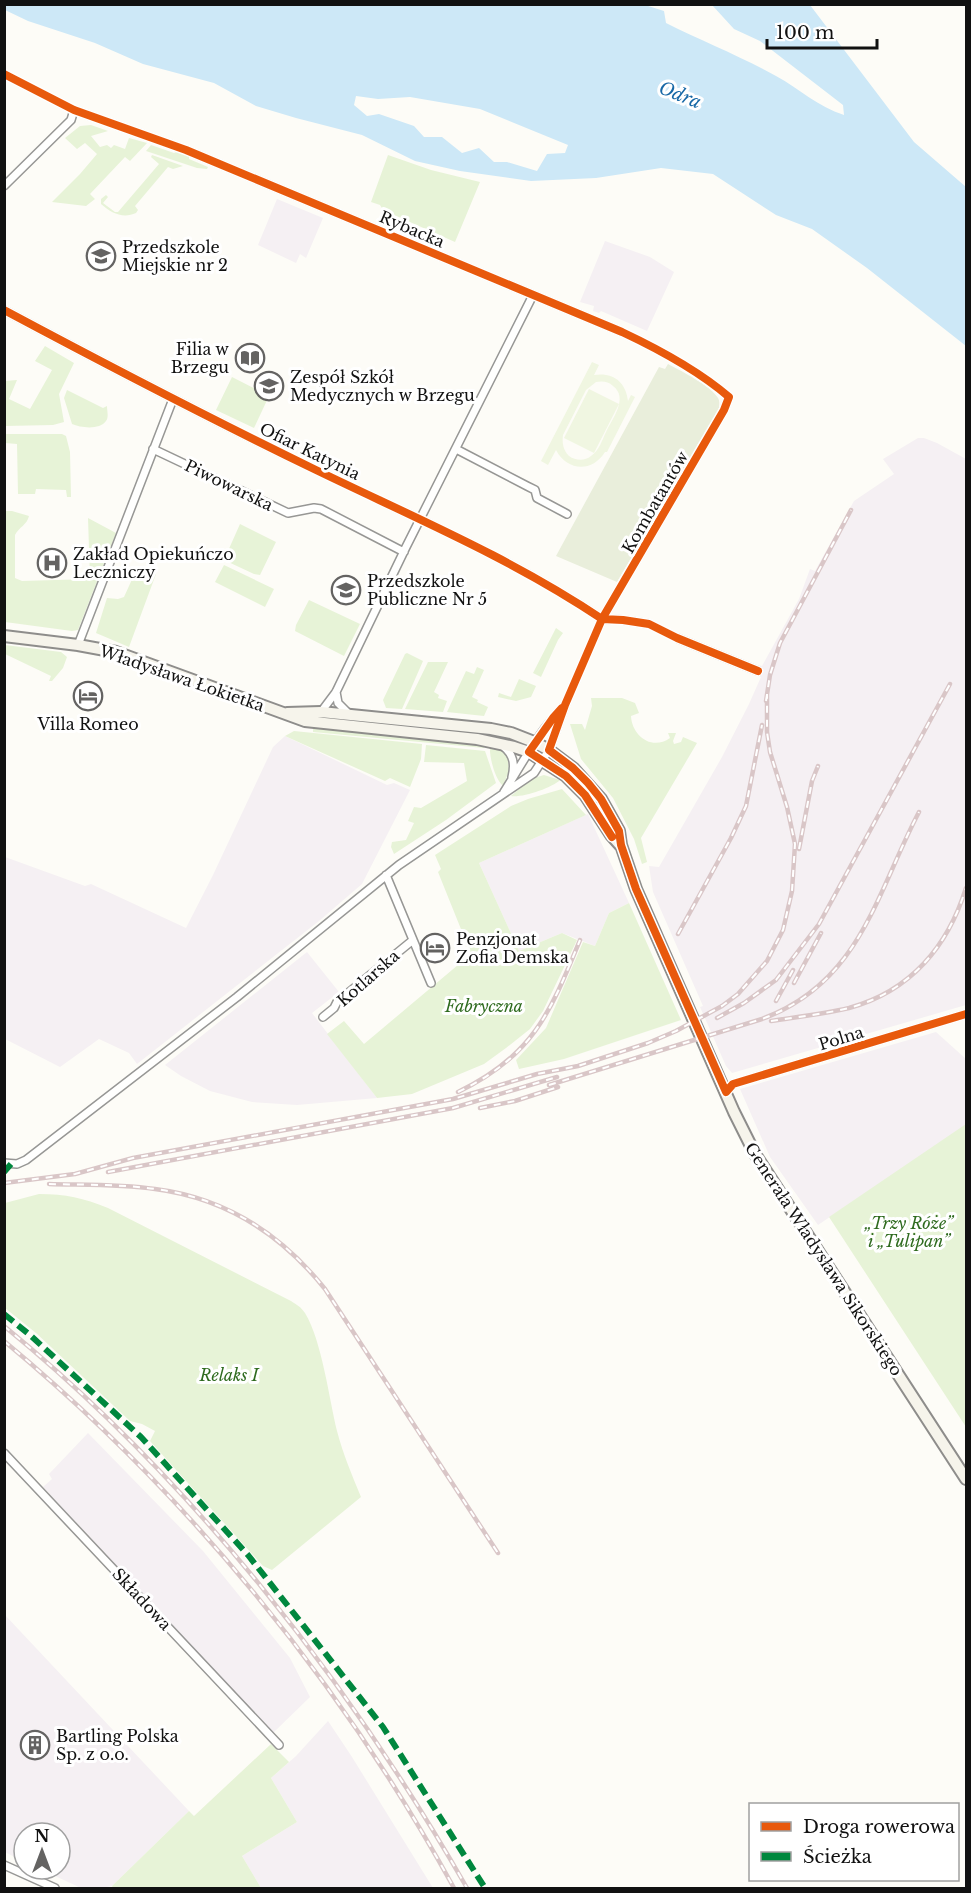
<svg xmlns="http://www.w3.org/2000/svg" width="971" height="1893" viewBox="0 0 971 1893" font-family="'Libre Baskerville',serif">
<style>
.industrial{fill:#f5f0f3}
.green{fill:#e7f3d7}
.cemetery{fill:#e9eedb}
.pitch{fill:#f0f6e1;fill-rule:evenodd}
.water{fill:#cde8f7;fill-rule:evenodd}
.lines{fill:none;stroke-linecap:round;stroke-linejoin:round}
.street-casing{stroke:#979795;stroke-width:10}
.secondary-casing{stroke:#8e8d8b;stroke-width:14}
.street{stroke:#fffffe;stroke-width:7}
.secondary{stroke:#f6f4eb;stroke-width:10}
.rail-casing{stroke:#d9c6c7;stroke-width:4.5}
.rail{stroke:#fff;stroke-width:2;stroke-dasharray:7;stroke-linecap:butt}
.quiet{stroke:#00873e;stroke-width:6;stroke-dasharray:12 6;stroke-linecap:butt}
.cycleway-casing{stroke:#fff;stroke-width:11}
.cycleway{stroke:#e8590c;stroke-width:8}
.labels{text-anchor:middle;stroke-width:6;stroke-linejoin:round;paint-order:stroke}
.street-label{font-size:16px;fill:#111;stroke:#fff}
.poi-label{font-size:16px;fill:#111;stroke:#fff;text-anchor:start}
.park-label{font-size:16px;font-style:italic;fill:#2f6b1f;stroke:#fff}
.water-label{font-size:18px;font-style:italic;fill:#1768a6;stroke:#fff}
</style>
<rect width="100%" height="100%" fill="#fdfcf7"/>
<path class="industrial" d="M277 199 323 218 306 258 300 254 296 263 258 245Z
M605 241 650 257 674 272 647 331 601 311 599 313 593 311 594 306 580 302Z
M918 438H924L937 443 966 459V1005L732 1073 726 1066 700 1007 703 1006 653 892 649 866 659 867 722 757 749 704 761 677 755 674 759 665 762 666 799 599 810 569 815 571 854 501 894 474 883 459Z
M285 736 387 785 394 783 410 790 362 884 319 921 137 1064 129 1053 99 1039 60 1067 5 1039V857L85 886 91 884 186 928 213 875 273 747Z
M588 814 629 903 609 913 595 946 562 933 519 951 479 863Z
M307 952 339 992 312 1013 377 1098 297 1105 252 1102 210 1091 181 1076 165 1065Z
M936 1032 966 1059V1125L818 1225 770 1157 740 1089Z
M88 1433 203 1551 290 1658 310 1697 273 1733 43 1487 52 1479 49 1474Z
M5 1615 189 1811 112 1886 102 1888H81L40 1869H60V1833H24V1862L5 1852Z
M328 1721 352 1757 433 1888H261L242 1856 297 1822 271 1778 296 1756Z"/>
<path class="green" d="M91 125 108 131 91 136 100 147 107 145 111 148 114 145 125 149 129 138 147 143 130 161 125 157 90 194 95 199 86 206 52 202 80 174 97 154 85 143 77 149 65 138 80 126Z
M151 145 174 153 181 150 189 154V159L208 167 207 169 197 168 146 151Z
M152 155 183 166 173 169 168 167 135 206 138 210 136 213C123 219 111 213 101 204V199L106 195 108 197 103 203 115 212H118L159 164 151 157Z
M388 155 431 170 480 182 455 242 383 210 380 205 371 202Z
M45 346 74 363 59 394 64 422 53 425 5 426V381L17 380 9 399 30 409 52 370 35 361Z
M232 377 269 396 254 428 216 410Z
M67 390 103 408 107 406C107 411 109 417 106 421 100 430 81 428 72 424L64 398Z
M5 434H62L66 436 70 452 71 497H67L66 490 36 489 35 494H18L17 444 5 443Z
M5 511H12L29 516C27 525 19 527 15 535V578L22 581 90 579 88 518 116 533 78 630 72 631 5 622Z
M240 524 276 542 260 575 254 574 224 560Z
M224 565 274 589 265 607 215 582Z
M141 568 156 574 129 647 96 633 107 598 118 599 124 597 134 575 139 574Z
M309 600 360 624 344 656 295 631 296 625Z
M556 628 563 633 558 640 541 677 533 673Z
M5 645 61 652 67 657 63 668 52 681H49L51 676 5 654Z
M407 653 423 661 402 709 386 708 383 700 405 654Z
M428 662H448L434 692 439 695 438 698 447 701 443 712 405 709Z
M477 667 484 670 472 697 478 700 477 702 488 707 484 716 447 712 466 671 474 674Z
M519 679 536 686 531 697 516 701 498 697 499 693 511 697Z
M591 698H622L635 703 639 713 631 716C632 736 652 751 670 738L668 733H676L673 741 674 744 681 742 683 737 697 743 641 838 647 862 642 864 634 839 613 798 581 759 570 724H582L585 730 592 706Z
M313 727 486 744 484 748 313 732Z
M294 731 422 744 421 759 410 787 390 778 385 781 285 736Z
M426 745 485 751 496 783 446 820 394 854 391 847 392 842 406 840 414 823 408 821 414 807 421 808 467 781 464 763 424 762Z
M490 746 497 747 508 757 509 771 503 786C495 779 489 757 490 746Z
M544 775 560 780C552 788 522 798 511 796L531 779Z
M562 789 586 815 479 863 519 951 562 933 577 940 543 1011 530 1029 506 1048 484 1064 412 1094 377 1098 327 1034 344 1021 364 1044 471 954 438 872 441 869 435 855 511 806 528 799Z
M629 903 681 1020 564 1059 519 1069 516 1060 546 1028 583 942 595 946 609 913Z
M966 1124V1427L829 1217Z
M39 1194C66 1194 83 1198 108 1208L291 1301C297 1305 301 1307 305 1313 322 1341 329 1398 337 1431 343 1454 352 1475 361 1497L272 1570 263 1566 150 1441 155 1431 142 1424 130 1421 36 1333 5 1308V1203Z
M271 1744 289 1762 271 1778 297 1822 242 1856 261 1888H113L112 1886 189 1811 194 1816Z"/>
<path class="cemetery" d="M668 364C681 371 711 386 718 398 720 401 719 405 719 408L617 582 556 556 659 367 665 369Z"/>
<path class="pitch" d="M592 362 599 365 594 375C613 372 626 382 628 401L631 395 635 397 607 452H605C592 473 567 471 556 450L548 465 541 461ZM596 382C602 381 608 381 613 386 629 398 612 419 606 432 602 440 599 451 591 456 585 461 576 461 569 456 563 450 562 443 563 435L586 390Z
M589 389 619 404 594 453 564 438Z"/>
<path class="water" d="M5 4 645 5 664 11 666 23C702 41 740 56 776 76 800 89 818 107 844 115L843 105 760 41 734 29 712 5H810L914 142 966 187V346L867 268 812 229 776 215 713 174 661 168 596 178 531 181 460 171 415 161 362 135 296 118 256 106 214 83 143 64 95 43 28 21 5 10ZM356 96 378 99 410 97 480 109 568 145 565 153 547 154 537 171 507 162H494L479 148 462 153 442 137H424L414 126 379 114 367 116 354 105Z"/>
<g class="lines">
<g class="street-casing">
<path id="street" d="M4 74 74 110 186 150 622 332C656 348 700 372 729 397L724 410 602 619 565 705 549 750 534 773 399 865 237 997 26 1160 17 1164 4 1163
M4 186 71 120 74 110
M4 310C107 365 211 419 316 470 413 517 513 559 602 619
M153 449 288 513 314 508 321 509 404 552
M456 449 527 486 535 490 537 498 567 514
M602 619 623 620 649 624 677 638 758 671
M78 645 173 399
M336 692 338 703 349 714
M321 712 336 692 406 547 533 295
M504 747C514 755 515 765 512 777
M504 792C523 762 539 731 564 706
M386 875 431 983
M323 1017 334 1008 337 1002 413 940
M726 1092 733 1084 966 1014
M4 1453 279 1745
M4 1865 55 1888"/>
</g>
<g class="secondary-casing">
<path id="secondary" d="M4 636 78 645 116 652 305 721 477 739 514 747 529 752 566 776 585 795 611 835 620 845
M287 713 321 712 491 729 511 733 534 742 549 750 573 768 601 799 619 831 621 845 636 889 734 1112 755 1154 966 1479"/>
</g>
<use href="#street" class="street"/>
<use href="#secondary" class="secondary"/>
<g class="rail-casing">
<path id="rail" d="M766 701 770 675 780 643 851 510
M799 849 812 781 818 766
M678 934 731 838 746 806 762 725
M794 983 821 933
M776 1001 793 970
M717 1018 744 1003 776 980 819 924 950 684
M771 1021C797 1017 824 1014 849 1008 911 991 948 946 966 888
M549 1085 762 1019C860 983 876 894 919 812
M458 1092C533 1056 550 1013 580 940
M480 1108 515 1101 558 1087
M108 1172 453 1108 557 1077
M4 1183 75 1174 133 1158 453 1099 537 1074 578 1066 648 1043 676 1031 722 1006 738 994 767 961 783 930 792 891 795 844 787 807 770 752 767 732V694
M49 1184C84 1185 120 1184 155 1189 226 1198 281 1234 325 1289L498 1553
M4 1326C191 1479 348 1680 467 1888
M4 1341C186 1492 341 1682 454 1888"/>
</g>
<use href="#rail" class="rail"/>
<path class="quiet" d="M4 1172 11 1164
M4 1314 30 1335 141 1437 248 1555 383 1727 485 1888"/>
<g class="cycleway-casing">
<path id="cycleway" d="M4 74 74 110 186 150 622 332C656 348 700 372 729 397L724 410 602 619 565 705 549 750 573 768 588 783 601 799 619 831 621 845 636 889 726 1092 733 1084 966 1014
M4 310C107 365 211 419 316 470 413 517 513 559 602 619
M602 619 623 620 649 624 677 638 758 671
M562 708 553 718 529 752 566 776 585 795 612 837"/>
</g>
<use href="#cycleway" class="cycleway"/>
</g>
<defs>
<g id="school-ring" transform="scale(1.5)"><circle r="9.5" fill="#fff" stroke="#646362" stroke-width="1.5"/><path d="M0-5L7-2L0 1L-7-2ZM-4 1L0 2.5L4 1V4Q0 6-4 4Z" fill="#646362"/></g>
<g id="library-ring" transform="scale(1.5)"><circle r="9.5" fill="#fff" stroke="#646362" stroke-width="1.5"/><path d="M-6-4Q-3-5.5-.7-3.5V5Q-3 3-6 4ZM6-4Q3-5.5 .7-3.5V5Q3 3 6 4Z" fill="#646362"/></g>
<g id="university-ring" transform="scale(1.5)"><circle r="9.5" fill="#fff" stroke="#646362" stroke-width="1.5"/><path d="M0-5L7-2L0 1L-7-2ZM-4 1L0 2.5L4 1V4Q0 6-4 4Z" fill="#646362"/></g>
<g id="hospital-ring" transform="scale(1.5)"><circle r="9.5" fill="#fff" stroke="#646362" stroke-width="1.5"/><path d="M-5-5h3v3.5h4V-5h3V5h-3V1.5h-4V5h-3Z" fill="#646362"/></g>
<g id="hotel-ring" transform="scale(1.5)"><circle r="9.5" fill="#fff" stroke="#646362" stroke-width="1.5"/><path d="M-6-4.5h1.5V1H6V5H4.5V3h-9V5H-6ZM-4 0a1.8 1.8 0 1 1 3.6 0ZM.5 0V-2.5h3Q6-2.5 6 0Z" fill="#646362"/></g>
<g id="building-ring" transform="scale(1.5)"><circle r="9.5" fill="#fff" stroke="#646362" stroke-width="1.5"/><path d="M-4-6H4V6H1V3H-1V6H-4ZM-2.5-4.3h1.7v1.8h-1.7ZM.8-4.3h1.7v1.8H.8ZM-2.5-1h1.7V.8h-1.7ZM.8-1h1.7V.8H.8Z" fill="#646362"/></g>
</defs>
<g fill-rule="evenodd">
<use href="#school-ring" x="101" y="256"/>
<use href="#library-ring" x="250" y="358"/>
<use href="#university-ring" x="269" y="386"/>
<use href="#hospital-ring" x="52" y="563"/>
<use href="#school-ring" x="346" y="590"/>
<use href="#hotel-ring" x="88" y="696"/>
<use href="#hotel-ring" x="435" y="948"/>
<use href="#building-ring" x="35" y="1745"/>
</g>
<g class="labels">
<g class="street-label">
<text transform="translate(412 229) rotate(23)" y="6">Rybacka</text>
<text transform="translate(310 451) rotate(26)" y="6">Ofiar Katynia</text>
<text transform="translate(229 485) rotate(26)" y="6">Piwowarska</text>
<text transform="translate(655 502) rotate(-60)" y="6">Kombatantów</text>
<text transform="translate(182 678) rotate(19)" y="6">Władysława Łokietka</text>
<text transform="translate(368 978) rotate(-41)" y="6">Kotlarska</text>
<text transform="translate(841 1038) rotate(-17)" y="6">Polna</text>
<text transform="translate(824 1259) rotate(57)" y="6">Generała Władysława Sikorskiego</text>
<text transform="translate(142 1599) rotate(47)" y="6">Składowa</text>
</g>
<g class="poi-label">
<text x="122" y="253">Przedszkole<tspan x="122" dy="18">Miejskie nr 2</tspan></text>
<text x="229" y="355" text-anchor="end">Filia w<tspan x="229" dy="18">Brzegu</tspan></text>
<text x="290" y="383">Zespół Szkół<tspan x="290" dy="18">Medycznych w Brzegu</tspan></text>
<text x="73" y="560">Zakład Opiekuńczo<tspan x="73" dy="18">Leczniczy</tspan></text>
<text x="367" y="587">Przedszkole<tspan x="367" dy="18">Publiczne Nr 5</tspan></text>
<text x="88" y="730" text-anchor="middle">Villa Romeo</text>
<text x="456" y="945">Penzjonat<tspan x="456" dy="18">Zofia Demska</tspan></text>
<text x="56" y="1742">Bartling Polska<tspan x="56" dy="18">Sp. z o.o.</tspan></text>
</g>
<g class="park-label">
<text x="484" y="1012">Fabryczna</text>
<text x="909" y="1229">„Trzy Róże”<tspan x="909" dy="18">i „Tulipan”</tspan></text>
<text x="229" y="1381">Relaks I</text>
</g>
<g class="water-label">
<text transform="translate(680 95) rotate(22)" y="6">Odra</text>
</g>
</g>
<rect width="971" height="1893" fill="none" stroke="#111111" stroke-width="12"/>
<rect x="749" y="1803" width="210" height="78" fill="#ffffff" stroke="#a0a0a0" stroke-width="1.5"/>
<rect x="761" y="1822" width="30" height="9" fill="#e8590c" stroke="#a0a0a0" stroke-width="1.5"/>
<text x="803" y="1833" font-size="18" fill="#111111">Droga rowerowa</text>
<rect x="761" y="1852" width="30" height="9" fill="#00873e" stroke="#a0a0a0" stroke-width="1.5"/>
<text x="803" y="1863" font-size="18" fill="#111111">Ścieżka</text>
<g transform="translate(42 1851)"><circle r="28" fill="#ffffff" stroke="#a0a0a0" stroke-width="1.5"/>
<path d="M0-4.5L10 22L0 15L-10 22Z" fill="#646362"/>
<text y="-9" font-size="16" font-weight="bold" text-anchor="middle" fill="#111111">N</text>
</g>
<path d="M767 39v9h110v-9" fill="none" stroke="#111111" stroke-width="3"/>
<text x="776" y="39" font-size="18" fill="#111111" stroke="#ffffff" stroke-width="4.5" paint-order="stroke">100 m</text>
</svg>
